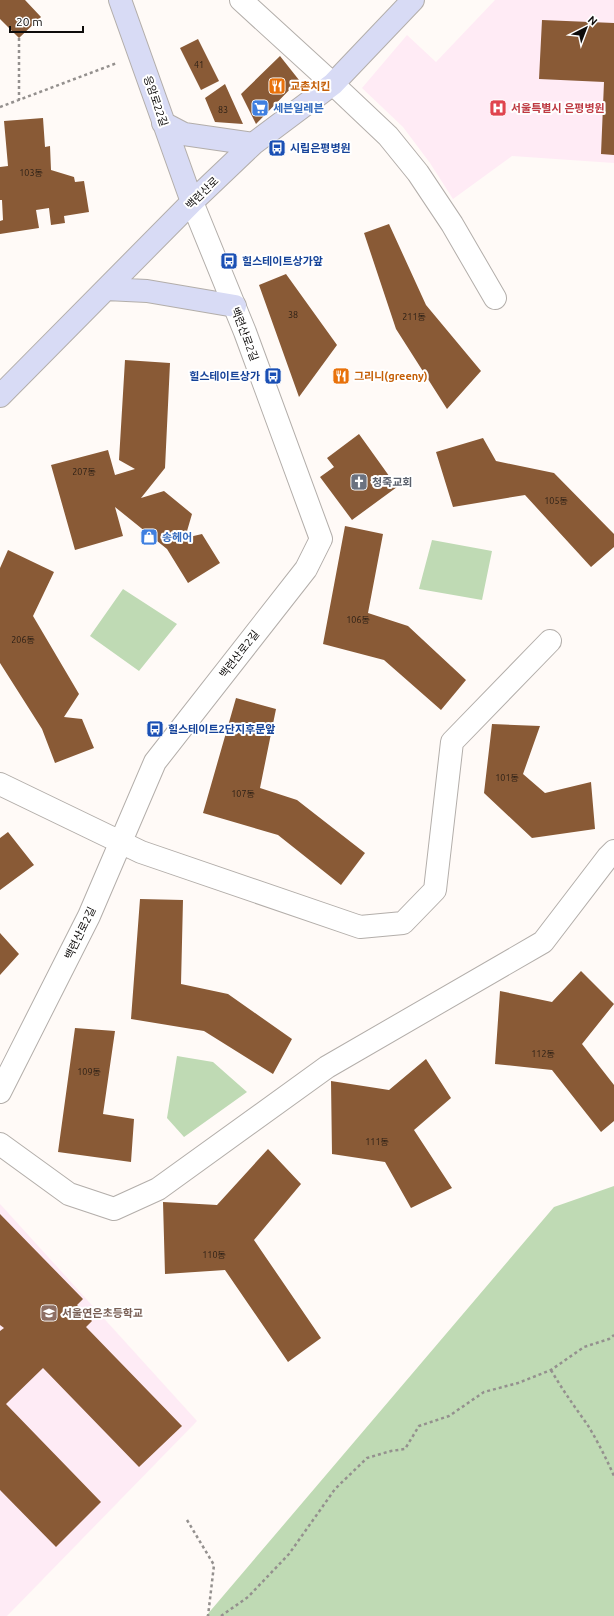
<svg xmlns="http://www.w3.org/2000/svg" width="614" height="1616" viewBox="0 0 614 1616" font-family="Ubuntu,'Noto Sans KR',sans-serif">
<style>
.education{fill:#feebf5}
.medical{fill:#ffebf5}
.green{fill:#bfdab4}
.building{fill:#895a36}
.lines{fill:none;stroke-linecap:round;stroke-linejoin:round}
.street-casing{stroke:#b3aeaa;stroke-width:24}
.secondary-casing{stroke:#b3aeaa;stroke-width:24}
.path{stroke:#94908e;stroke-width:2.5;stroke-dasharray:3 3;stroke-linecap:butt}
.street{stroke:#fff;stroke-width:22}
.secondary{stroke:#d8dbf5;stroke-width:22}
.labels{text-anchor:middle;stroke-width:4;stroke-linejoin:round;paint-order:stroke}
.number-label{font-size:9px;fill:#2d2016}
.food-label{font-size:11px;font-weight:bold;fill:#c56008;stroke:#fff;text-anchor:start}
.street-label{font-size:11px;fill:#0e0c0b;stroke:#fff}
.shop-label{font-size:11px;font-weight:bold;fill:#366cbe;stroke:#fff;text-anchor:start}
.health-label{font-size:11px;font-weight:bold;fill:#be3a42;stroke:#fff;text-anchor:start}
.transit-label{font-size:11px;font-weight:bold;fill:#164399;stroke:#fff;text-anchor:start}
.worship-label{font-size:11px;font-weight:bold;fill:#5b616d;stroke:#fff;text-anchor:start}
.education-label{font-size:11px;font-weight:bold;fill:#785e54;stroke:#fff;text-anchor:start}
</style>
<rect width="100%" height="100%" fill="#fffaf7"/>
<path class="education" d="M0 1204 197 1421 7 1616H0Z"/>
<path class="medical" d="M495 0H614V163L512 156 453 199 430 163 403 127 362 88 407 35 436 62Z"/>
<path class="green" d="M432 540 492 551 482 600 419 589Z
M123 589 177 624 139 671 90 636Z
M177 1056 213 1062 247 1092 184 1137 167 1118Z
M614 1186V1616H206L554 1207Z"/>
<path class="building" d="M0 0H25L41 17 19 38 0 19Z
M542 20 614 23V155L601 154 604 82 539 79Z
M198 39 219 81 201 90 180 48Z
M280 56 299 80 256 124 241 94Z
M225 84 243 124 215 122 205 98Z
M43 118 45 147 50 146 51 170 74 177 75 182 84 181 89 212 64 216 65 223 51 225 49 208 36 210 39 228 0 234V221L3 220 2 200H0V167L8 166 4 121Z
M389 224 426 305 481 371 447 409 396 329 364 233Z
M286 274 337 345 299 397 259 285Z
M125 360 170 363 165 468 141 498 164 491 192 514 185 538 202 534 220 563 188 583 167 549 115 507 123 536 75 550 51 465 108 450 115 475 135 469 119 460Z
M359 434 397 487 352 520 320 477 334 467 327 458Z
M483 438 496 461 554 473 614 534V547L591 567 525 495 453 507 436 452Z
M345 526 383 534 368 613 408 626 466 680 441 710 384 660 323 644Z
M8 550 54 572 33 616 79 694 64 717 82 719 94 748 55 763 42 729 0 663V568Z
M236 698 276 709 260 788 297 800 365 853 341 885 278 835 203 813Z
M492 724 540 726 523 774 545 793 591 782 595 829 532 838 484 793Z
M8 832 34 865 0 890V838Z
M140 899 183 900 181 984 228 994 292 1039 273 1074 204 1031 131 1019Z
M0 933 19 954 0 975Z
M581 971 614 1004 582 1044 614 1085V1121L601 1132 552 1070 495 1064 500 991 552 1002Z
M75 1028 115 1031 103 1114 134 1119 131 1162 58 1152Z
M426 1059 451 1098 414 1130 452 1188 411 1208 385 1162 332 1154 331 1081 389 1090Z
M268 1149 301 1184 254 1240 321 1338 288 1362 225 1270 165 1274 163 1202 217 1205Z
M0 1214 83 1299 77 1305 92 1321 86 1327 182 1426 139 1467 43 1368 6 1404 101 1502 56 1547 0 1490V1331L4 1328 0 1325Z"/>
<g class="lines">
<g class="street-casing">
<path id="street" d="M241 0 333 84 388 136 418 173 452 224 495 298
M0 784 141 852 360 927 403 923 435 890 452 742 550 641
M0 1092 89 916 155 762 306 569 321 539 245 332 192 202
M0 1144 69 1194 114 1209 158 1189 327 1067 543 942 608 857 614 851"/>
</g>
<g class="secondary-casing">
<path id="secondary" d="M120 0 192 202
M163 123 184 134 253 144
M106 289 147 291 235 306
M0 396 192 202 253 144 333 84 413 0"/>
</g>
<path class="path" d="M19 38V100
M0 107 117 63
M551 1370C562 1389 574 1406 587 1424 597 1440 606 1458 614 1476
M187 1520 214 1565 208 1616
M221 1616 248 1597 289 1554 335 1489 367 1458 391 1451 405 1449 419 1426 449 1416 484 1392 518 1383 551 1370 584 1347 609 1339 614 1335"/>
<use href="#street" class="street"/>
<use href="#secondary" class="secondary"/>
</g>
<defs>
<g id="restaurant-square" transform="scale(0.9)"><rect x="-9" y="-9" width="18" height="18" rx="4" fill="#e8710a" stroke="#fff"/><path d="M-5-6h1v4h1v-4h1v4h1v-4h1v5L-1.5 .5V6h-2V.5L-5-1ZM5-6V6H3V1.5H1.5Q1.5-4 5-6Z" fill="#fff"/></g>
<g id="supermarket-square" transform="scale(0.9)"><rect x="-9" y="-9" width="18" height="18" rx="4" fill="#3f7fe0" stroke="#fff"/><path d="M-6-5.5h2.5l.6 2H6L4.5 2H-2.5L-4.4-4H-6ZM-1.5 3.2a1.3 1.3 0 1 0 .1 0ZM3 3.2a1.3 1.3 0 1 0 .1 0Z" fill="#fff"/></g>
<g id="hospital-square" transform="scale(0.9)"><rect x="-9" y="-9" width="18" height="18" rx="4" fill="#e0444e" stroke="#fff"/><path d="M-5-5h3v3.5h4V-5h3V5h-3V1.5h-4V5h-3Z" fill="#fff"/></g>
<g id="bus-square" transform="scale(0.9)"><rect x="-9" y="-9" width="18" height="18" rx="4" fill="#1a4fb4" stroke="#fff"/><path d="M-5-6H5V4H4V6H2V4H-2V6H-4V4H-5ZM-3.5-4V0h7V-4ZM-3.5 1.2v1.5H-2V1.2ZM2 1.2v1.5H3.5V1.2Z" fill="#fff"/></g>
<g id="church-square" transform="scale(0.9)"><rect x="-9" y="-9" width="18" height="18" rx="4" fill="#6b7280" stroke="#fff"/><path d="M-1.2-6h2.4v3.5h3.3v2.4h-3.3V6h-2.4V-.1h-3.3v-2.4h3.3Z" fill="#fff"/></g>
<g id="shop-square" transform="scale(0.9)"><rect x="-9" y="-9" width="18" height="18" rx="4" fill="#3f7fe0" stroke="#fff"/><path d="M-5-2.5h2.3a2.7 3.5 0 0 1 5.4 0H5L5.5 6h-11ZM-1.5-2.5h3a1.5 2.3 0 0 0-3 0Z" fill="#fff"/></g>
<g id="school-square" transform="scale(0.9)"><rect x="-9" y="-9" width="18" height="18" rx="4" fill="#8d6e63" stroke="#fff"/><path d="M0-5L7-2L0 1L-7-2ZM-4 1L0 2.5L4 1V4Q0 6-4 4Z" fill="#fff"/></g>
</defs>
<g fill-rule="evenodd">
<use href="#restaurant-square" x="277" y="86"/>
<use href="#supermarket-square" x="260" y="108"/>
<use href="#hospital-square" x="498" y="108"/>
<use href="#bus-square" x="277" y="148"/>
<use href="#bus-square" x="229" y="261"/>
<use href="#bus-square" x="273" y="376"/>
<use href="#restaurant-square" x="341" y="376"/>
<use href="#church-square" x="359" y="482"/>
<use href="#shop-square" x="149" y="537"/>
<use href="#bus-square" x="155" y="729"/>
<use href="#school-square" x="49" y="1313"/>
</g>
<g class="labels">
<g class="number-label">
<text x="199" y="68">41</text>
<text x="223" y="113">83</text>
<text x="31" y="176">103동</text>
<text x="293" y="318">38</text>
<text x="414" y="320">211동</text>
<text x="84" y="475">207동</text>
<text x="556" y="504">105동</text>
<text x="358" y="623">106동</text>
<text x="23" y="643">206동</text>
<text x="507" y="781">101동</text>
<text x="243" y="797">107동</text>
<text x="543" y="1057">112동</text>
<text x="89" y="1075">109동</text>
<text x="377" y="1145">111동</text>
<text x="214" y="1258">110동</text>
</g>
<g class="food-label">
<text x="290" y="90">교촌치킨</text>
<text x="354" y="380">그리니(greeny)</text>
</g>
<g class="street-label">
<text transform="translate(156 101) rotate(71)" y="4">응암로22길</text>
<text transform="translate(202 193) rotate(-44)" y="4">백련산로</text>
<text transform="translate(245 334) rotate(69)" y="4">백련산로2길</text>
<text transform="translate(239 654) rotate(-52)" y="4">백련산로2길</text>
<text transform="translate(80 933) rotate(-64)" y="4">백련산로2길</text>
</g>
<g class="shop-label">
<text x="273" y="112">세븐일레븐</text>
<text x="162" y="541">송헤어</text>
</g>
<g class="health-label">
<text x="511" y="112">서울특별시 은평병원</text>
</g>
<g class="transit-label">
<text x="290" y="152">시립은평병원</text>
<text x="242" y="265">힐스테이트상가앞</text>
<text x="260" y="380" text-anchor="end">힐스테이트상가</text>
<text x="168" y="733">힐스테이트2단지후문앞</text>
</g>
<g class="worship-label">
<text x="372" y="486">청죽교회</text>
</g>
<g class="education-label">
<text x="62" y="1317">서울연은초등학교</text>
</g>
</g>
<g transform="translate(586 28) rotate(42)" stroke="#ffffff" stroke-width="3" paint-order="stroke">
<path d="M0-3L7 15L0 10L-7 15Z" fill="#0e0c0b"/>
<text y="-6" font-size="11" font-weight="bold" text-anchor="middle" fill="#0e0c0b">N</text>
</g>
<path d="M10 26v6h73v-6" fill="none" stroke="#0e0c0b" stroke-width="2"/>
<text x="16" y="26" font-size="12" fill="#0e0c0b" stroke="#ffffff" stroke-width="3" paint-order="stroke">20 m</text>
</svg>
